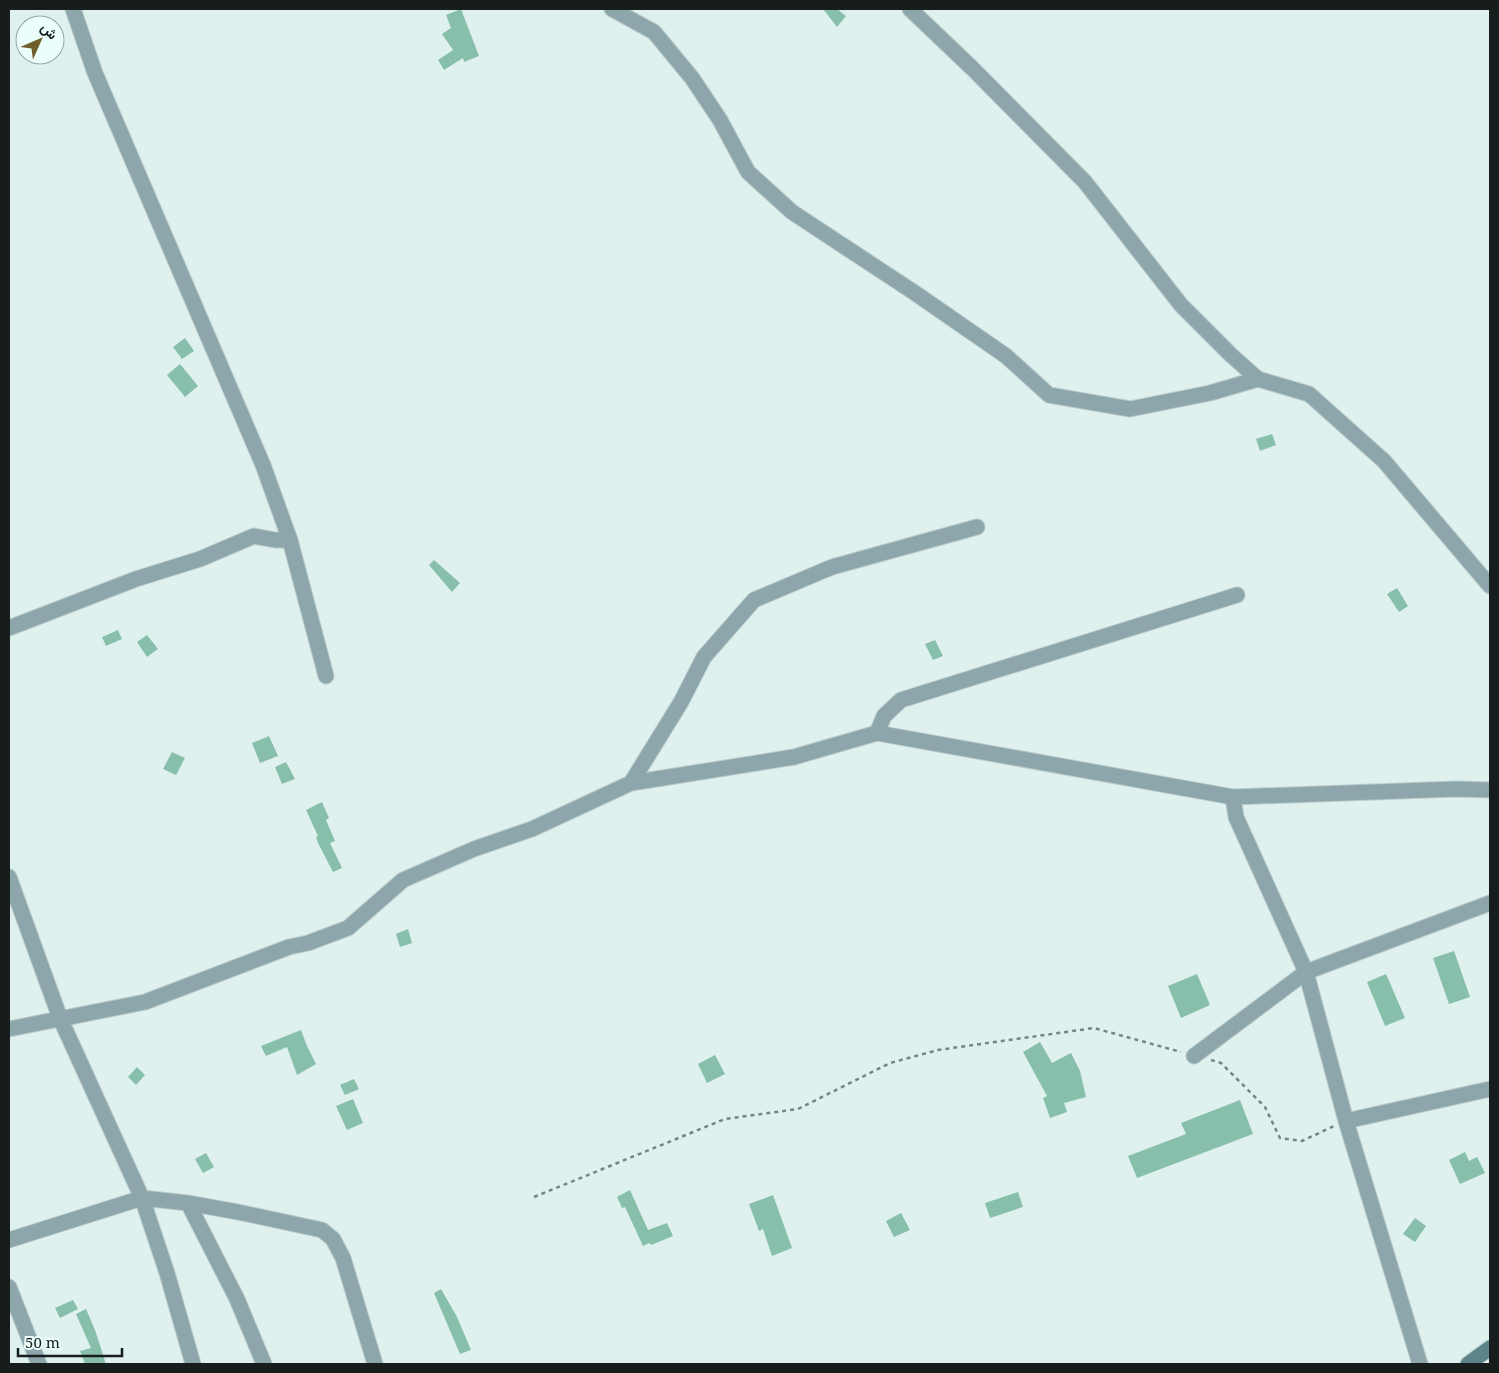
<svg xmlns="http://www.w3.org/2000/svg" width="1499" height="1373" viewBox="0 0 1499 1373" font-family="'Noto Serif',Vazirmatn,serif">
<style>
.building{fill:#88bfab}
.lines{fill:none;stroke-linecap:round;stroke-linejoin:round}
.street-casing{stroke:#bacbc9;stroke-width:17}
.secondary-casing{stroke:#bacbc9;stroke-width:17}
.path{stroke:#778483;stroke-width:2.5;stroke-dasharray:4 4;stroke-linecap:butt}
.street{stroke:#8da6ab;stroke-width:15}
.secondary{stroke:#5e848b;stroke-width:15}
</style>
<rect width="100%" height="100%" fill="#def1ef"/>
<path class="building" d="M461 9 479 56 464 62 463 58 444 70 438 60 453 50 442 34 451 28 446 15Z
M823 9H837L846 16 837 27Z
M185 338 194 351 182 359 173 347Z
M180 364 198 386 185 397 167 375Z
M1272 434 1276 445 1260 451 1256 439Z
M434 560 460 583 452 592 429 565Z
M1397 588 1408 606 1399 612 1387 594Z
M118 630 122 639 106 646 102 637Z
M147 635 158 649 147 657 137 642Z
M935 640 943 656 933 660 925 644Z
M269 736 278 756 260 763 252 743Z
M172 752 185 758 176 775 163 769Z
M286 762 295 779 282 784 275 767Z
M322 802 329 818 326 820 335 841 330 843 342 868 333 872 318 843 316 837 318 836 306 810Z
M408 929 412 943 400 947 396 934Z
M1454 951 1470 997 1449 1004 1433 958Z
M1197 974 1210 1005 1181 1018 1168 986Z
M1386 974 1405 1018 1385 1026 1367 982Z
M301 1030 307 1046 316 1064 297 1075 287 1047 266 1056 261 1046Z
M1040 1042 1052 1063 1071 1053 1080 1071 1086 1097 1064 1103 1067 1112 1050 1118 1043 1098 1047 1096 1023 1052Z
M715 1055 725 1074 707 1083 698 1064Z
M137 1067 145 1075 136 1085 128 1077Z
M354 1079 359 1089 345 1095 340 1085Z
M353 1099 363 1123 347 1130 336 1106Z
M1240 1100 1253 1134 1137 1178 1128 1156 1186 1134 1181 1123Z
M1465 1152 1469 1161 1477 1157 1485 1173 1460 1184 1449 1160Z
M206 1153 214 1167 203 1173 195 1159Z
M630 1190 648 1230 667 1223 673 1236 651 1245 649 1243 643 1246 625 1207 622 1208 617 1197Z
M1018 1192 1023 1207 990 1218 985 1203Z
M773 1195 792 1248 772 1256 763 1229 759 1231 749 1204Z
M901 1213 910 1230 894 1237 886 1221Z
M1415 1218 1426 1226 1415 1242 1403 1234Z
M441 1289 457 1317 471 1350 460 1354 434 1293Z
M73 1300 78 1309 60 1318 55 1308Z
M86 1309 95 1330 106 1364H85L80 1351 91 1348 76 1314Z"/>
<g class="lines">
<g class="street-casing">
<path id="street" d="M73 9 95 73 263 465 290 540
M612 9 654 32 692 78 720 120 748 172 792 212 915 293 1006 356 1049 395 1130 409 1210 393 1258 379
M910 9 972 68 1085 182 1181 305 1231 355 1258 379 1309 394 1384 461 1490 586
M9 628 136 579 200 559 254 536 275 540H290L326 676
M877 733 884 716 901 700 1237 595
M631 783 794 757 877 733 1233 797 1456 789 1490 790
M1233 797 1236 817 1306 972 1346 1121 1420 1364
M9 877 60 1018 142 1198 167 1273 193 1364
M9 1029 145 1002 289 947 308 943 348 928 403 880 474 849 532 829 631 783 681 702 704 657 754 600 832 567 977 527
M1194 1056 1306 972 1490 903
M1346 1121 1490 1089
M188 1203 237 1299 264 1364
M9 1240 142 1198 188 1203 238 1212 322 1230 333 1239 343 1258 375 1364
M9 1287 39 1364"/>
</g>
<g class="secondary-casing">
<path id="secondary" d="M1468 1364 1490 1348"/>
</g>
<path class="path" d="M1211 1060 1221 1063 1265 1107 1280 1138 1302 1141 1334 1126
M534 1197 725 1119 798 1109 890 1063 938 1050 1094 1028 1181 1052"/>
<use href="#street" class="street"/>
<use href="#secondary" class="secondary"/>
</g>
<rect width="1499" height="1373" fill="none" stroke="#171d1d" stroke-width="20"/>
<g transform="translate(40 40) rotate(45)"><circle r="24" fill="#ebfefc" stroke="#96a4a3"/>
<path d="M0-4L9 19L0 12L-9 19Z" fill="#705f2d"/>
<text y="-8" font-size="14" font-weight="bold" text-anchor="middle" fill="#171d1d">ش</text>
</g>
<path d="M18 1348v8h104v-8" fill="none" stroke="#171d1d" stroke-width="2.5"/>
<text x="25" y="1348" font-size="15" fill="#171d1d" stroke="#ebfefc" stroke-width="4" paint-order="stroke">50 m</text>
</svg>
